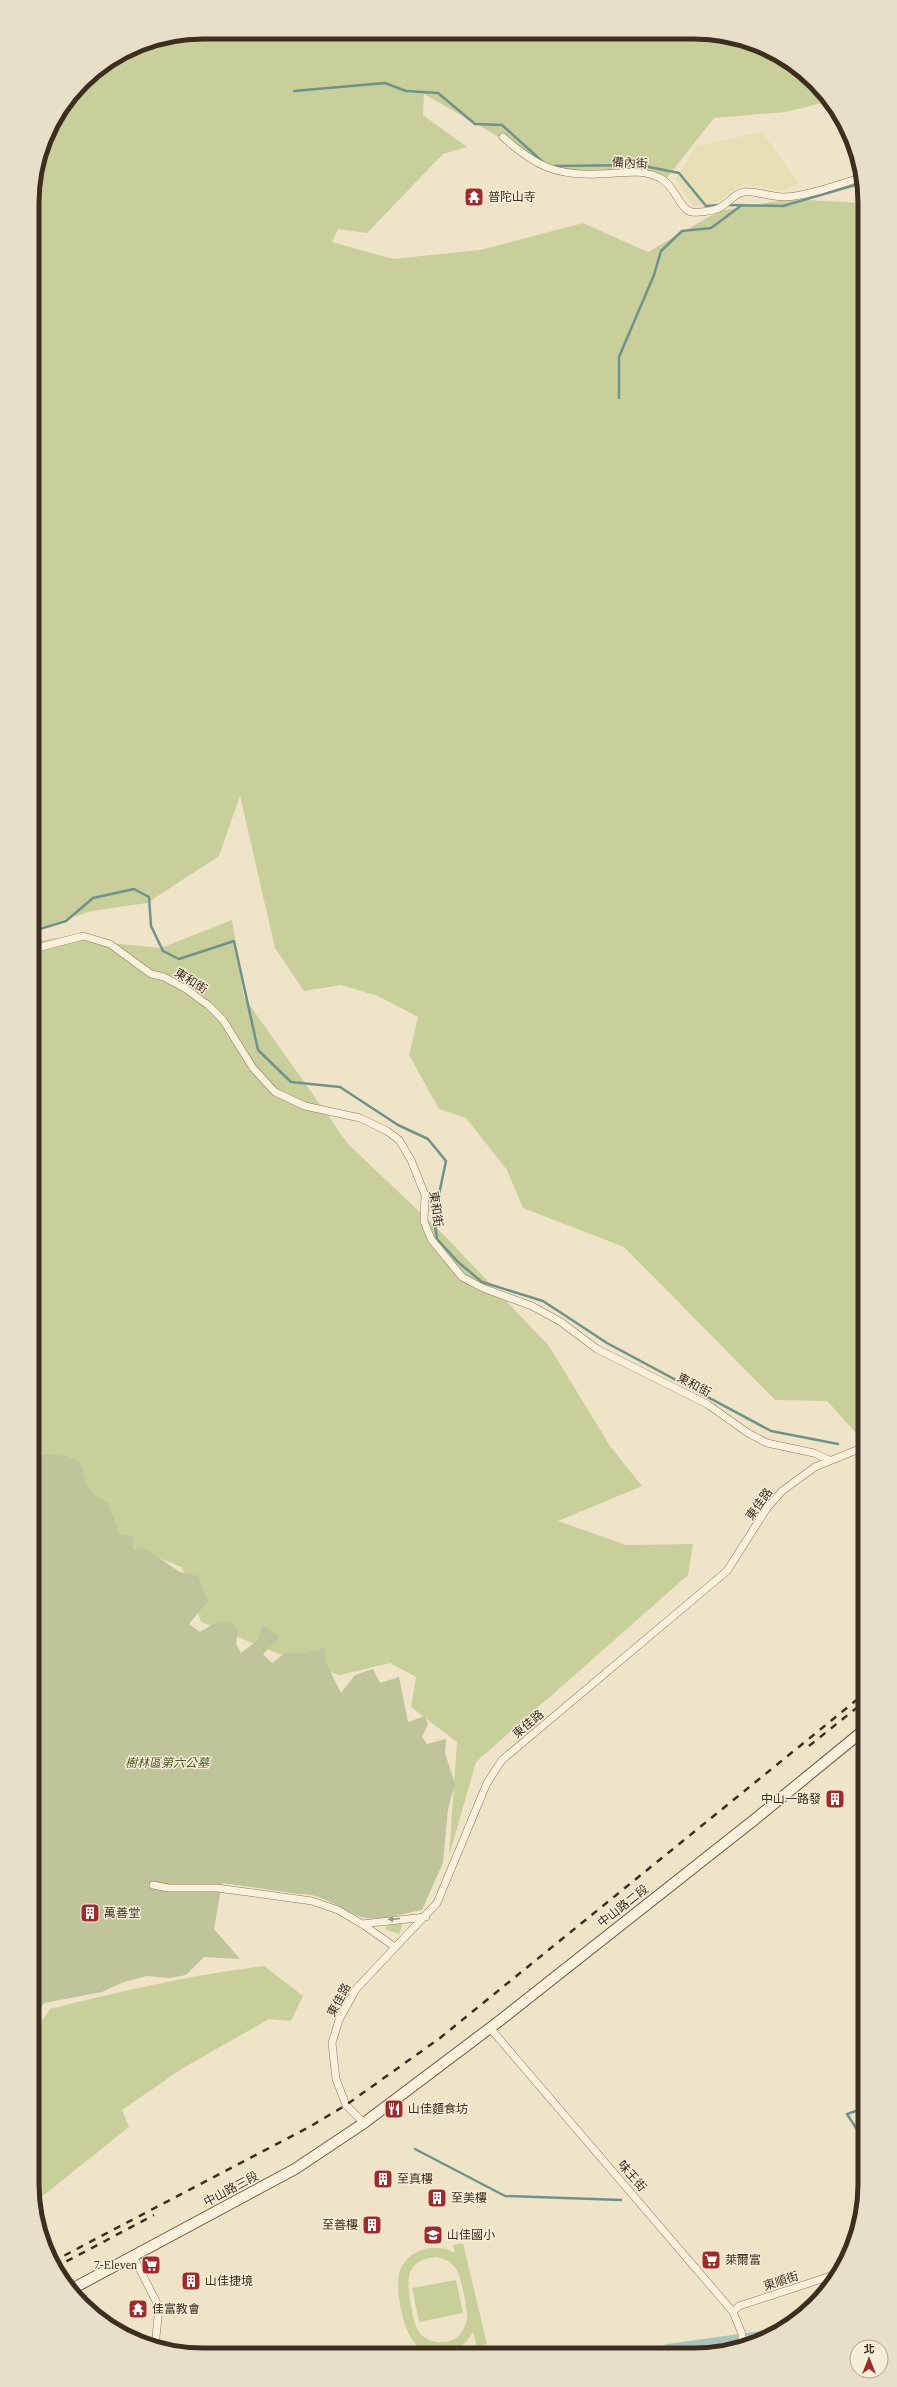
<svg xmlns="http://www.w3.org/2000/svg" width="897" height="2387" viewBox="0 0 897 2387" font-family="'Times New Roman','Noto Sans TC',serif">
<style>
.farmland{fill:#e6deb5}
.green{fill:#c9cf9b;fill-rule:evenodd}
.cemetery{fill:#bfc49a}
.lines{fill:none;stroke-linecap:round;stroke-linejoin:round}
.stream{stroke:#6f938a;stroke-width:2.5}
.river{stroke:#a9c4bc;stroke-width:16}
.minor-casing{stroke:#8d765c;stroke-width:8}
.secondary-casing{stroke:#6f573f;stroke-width:12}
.minor{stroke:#faf1dc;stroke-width:7}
.secondary{stroke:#faf1dc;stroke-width:10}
.rail{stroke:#3d2e20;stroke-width:2.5;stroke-dasharray:7 7;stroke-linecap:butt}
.oneway{fill:#9c907e}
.labels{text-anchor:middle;stroke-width:3;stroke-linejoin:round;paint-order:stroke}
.street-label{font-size:12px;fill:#3d2e20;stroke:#f7eed8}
.poi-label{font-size:12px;fill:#3d2e20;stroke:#f7eed8;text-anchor:start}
.park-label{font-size:12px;font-style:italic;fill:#4d5a26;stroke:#f7eed8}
.rim{fill:none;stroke:#3d2e20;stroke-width:5}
</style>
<rect width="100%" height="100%" fill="#f0e4c8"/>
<path class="farmland" d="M762 132 799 184 782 191 744 184 717 202 693 207 676 178 697 146Z"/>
<path class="green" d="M203 32 728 35 770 50 815 82 830 101 786 112 714 118 666 179 609 172 546 170 492 133 424 94 423 115 467 147 443 154 367 233 338 229 332 242 393 259 480 250 583 223 648 252 719 211 789 199 862 203 864 1430 856 1433 827 1401 775 1400 624 1247 523 1208 507 1170 466 1118 439 1109 409 1055 418 1017 378 996 341 985 304 991 275 948 240 796 219 856 147 903 92 911 44 926 33 925V634L38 628 33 627 32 191 50 127 90 75 138 45Z
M232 920 244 997 348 1144 444 1235 549 1346 610 1446 642 1486 558 1521 626 1545 693 1544 688 1575 476 1762 449 1856 457 1742 411 1707 416 1677 390 1663 340 1675 294 1660 201 1622 182 1567 115 1541 34 1443 33 942 80 934 110 943 161 948Z
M401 1924 402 1927 399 1934 385 1929 388 1925Z
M264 1966 303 1996 291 2021 269 2019 183 2068 122 2110 129 2127 35 2202V2026L40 2024 50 2009C121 1991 191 1975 264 1966Z
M463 2243 487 2344 477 2347 473 2332C466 2345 457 2352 442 2352 434 2352 426 2352 419 2347 403 2336 394 2287 400 2270 409 2248 436 2242 455 2253L453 2245ZM436 2257C444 2259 451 2261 456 2269 461 2276 468 2310 467 2319 466 2324 464 2329 461 2333 451 2346 429 2345 419 2332 414 2324 413 2315 411 2306 407 2281 404 2260 436 2257Z
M456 2280 463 2313 419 2322 412 2288Z"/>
<path class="cemetery" d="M34 1453 66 1456 80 1462C88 1482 85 1493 107 1502L120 1535 133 1536V1549L144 1548 180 1572 198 1576 208 1601 189 1624 200 1632 215 1623 231 1622 238 1629 236 1644 241 1653 259 1639 262 1625 280 1637 263 1654 272 1663 285 1653H304L325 1648 326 1663 341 1693 355 1675 373 1669 380 1683 399 1677 408 1722 425 1716 428 1724 422 1737 427 1744 446 1739 445 1753 455 1784 448 1809 443 1863 422 1910C407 1913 375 1922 361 1917 340 1909 322 1893 299 1894L222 1883 214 1929 240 1959 204 1957 186 1975 169 1978 147 1976 124 1982 102 1992 44 2003 35 2017Z"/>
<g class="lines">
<path class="stream" d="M294 91 385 83 406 91 438 93 475 124 502 125 544 163
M554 166 639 165 679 173 706 206 719 205
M728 205 783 206 862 183
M619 398V357L654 275 661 251 682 231 711 228 742 205
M33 931 66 921 93 898 134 889 149 897 151 926 163 951 179 959 234 941 258 1050 291 1082 340 1087 398 1125 428 1139 446 1161 434 1218 437 1239 458 1262 482 1282 543 1301 607 1343 771 1431 838 1444
M865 2108 847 2114 865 2142
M415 2149 505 2196 621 2200
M708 2352 727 2349"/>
<path class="river" d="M777 2333 780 2332
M668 2352 762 2339"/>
<g class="minor-casing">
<path id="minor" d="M503 137C534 165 555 176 598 174 619 174 641 168 660 178 675 185 680 211 692 212 698 213 713 211 719 208 728 204 733 194 744 192 752 190 772 197 783 197 804 197 841 184 862 177
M33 949 83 936 110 944 151 974 164 977 186 989 208 1005 223 1020 253 1068 275 1092 305 1106 360 1118 387 1131 399 1140 411 1160 425 1195 424 1221 431 1239 462 1277 483 1288 532 1306 561 1322 597 1349 707 1404 748 1433 767 1443 814 1453 829 1460
M153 1885 168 1888H217L312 1901 338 1910 362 1924 395 1947
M362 1924 426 1917
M490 2028 733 2312 742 2334V2346
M364 2123 346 2105 336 2079 332 2043 339 2020 356 1989 437 1903 487 1783 502 1760 727 1571 767 1508 782 1491 815 1467 864 1447
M133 2256 159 2307 155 2347
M733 2312 739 2306 837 2274"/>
</g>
<g class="secondary-casing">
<path id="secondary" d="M70 2290 295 2169 364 2123 498 2022 754 1820 864 1730"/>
</g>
<use href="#minor" class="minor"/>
<use href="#secondary" class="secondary"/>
<path class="rail" d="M809 1746 864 1702
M52 2262 311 2126 346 2105 440 2038 864 1694
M54 2268 154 2215"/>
</g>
<defs><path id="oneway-solid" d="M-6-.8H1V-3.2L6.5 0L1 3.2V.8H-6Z"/></defs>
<use class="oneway" href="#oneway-solid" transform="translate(394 1919) rotate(175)"/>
<defs>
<g id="temple-square" transform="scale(1)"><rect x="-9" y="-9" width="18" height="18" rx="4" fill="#9e2a2b" stroke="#f7eed8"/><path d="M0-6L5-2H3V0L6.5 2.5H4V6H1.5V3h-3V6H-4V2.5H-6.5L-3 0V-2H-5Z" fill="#fff"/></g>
<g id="building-square" transform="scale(1)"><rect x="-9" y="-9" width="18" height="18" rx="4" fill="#9e2a2b" stroke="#f7eed8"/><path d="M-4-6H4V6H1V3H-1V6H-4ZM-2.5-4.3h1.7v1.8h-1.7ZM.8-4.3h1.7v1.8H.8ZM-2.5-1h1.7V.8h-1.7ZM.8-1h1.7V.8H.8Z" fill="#fff"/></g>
<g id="restaurant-square" transform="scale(1)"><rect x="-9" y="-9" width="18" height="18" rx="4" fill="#9e2a2b" stroke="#f7eed8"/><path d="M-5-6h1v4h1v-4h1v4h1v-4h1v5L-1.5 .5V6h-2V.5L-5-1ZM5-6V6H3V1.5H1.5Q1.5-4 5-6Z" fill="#fff"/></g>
<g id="school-square" transform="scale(1)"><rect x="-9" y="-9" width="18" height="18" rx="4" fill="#9e2a2b" stroke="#f7eed8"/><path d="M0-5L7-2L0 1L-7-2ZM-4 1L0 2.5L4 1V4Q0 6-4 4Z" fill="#fff"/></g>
<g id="supermarket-square" transform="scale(1)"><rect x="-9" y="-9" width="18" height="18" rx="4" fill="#9e2a2b" stroke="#f7eed8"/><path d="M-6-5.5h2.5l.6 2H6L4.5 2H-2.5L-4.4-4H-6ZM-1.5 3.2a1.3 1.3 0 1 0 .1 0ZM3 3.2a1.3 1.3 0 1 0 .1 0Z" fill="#fff"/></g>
</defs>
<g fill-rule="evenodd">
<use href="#temple-square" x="474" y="197"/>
<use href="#building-square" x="835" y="1799"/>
<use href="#building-square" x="90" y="1913"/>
<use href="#restaurant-square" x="394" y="2109"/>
<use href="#building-square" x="383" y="2179"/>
<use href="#building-square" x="437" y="2198"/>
<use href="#building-square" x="372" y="2225"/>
<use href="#school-square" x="433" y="2235"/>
<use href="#supermarket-square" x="711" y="2260"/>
<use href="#supermarket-square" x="151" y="2265"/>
<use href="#building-square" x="191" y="2281"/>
<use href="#temple-square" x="138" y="2309"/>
</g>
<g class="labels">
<g class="street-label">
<text transform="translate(630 163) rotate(2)" y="4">備內街</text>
<text transform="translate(191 981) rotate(32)" y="4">東和街</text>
<text transform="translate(436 1209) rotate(82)" y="4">東和街</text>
<text transform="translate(694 1385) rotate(28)" y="4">東和街</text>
<text transform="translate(759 1504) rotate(-54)" y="4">東佳路</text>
<text transform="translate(528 1724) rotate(-40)" y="4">東佳路</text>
<text transform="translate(623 1906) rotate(-38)" y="4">中山路二段</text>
<text transform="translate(339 2000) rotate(-62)" y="4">東佳路</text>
<text transform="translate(632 2176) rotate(49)" y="4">味王街</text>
<text transform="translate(231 2189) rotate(-28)" y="4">中山路三段</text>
<text transform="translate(781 2281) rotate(-18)" y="4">東順街</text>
</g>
<g class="poi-label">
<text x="488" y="201">普陀山寺</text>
<text x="821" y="1803" text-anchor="end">中山一路發</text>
<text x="104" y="1917">萬善堂</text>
<text x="408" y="2113">山佳麵食坊</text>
<text x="397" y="2183">至真樓</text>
<text x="451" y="2202">至美樓</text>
<text x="358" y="2229" text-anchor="end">至善樓</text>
<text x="447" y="2239">山佳國小</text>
<text x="725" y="2264">萊爾富</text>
<text x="137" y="2269" text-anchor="end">7-Eleven</text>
<text x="205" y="2285">山佳捷境</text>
<text x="152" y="2313">佳富教會</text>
</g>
<g class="park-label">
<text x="167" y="1767">樹林區第六公墓</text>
</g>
</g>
<path d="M0 0H897V2387H0ZM203 39H694A164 164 0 0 1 858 203V2184A164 164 0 0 1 694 2348H203A164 164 0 0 1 39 2184V203A164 164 0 0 1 203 39Z" fill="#e8dfc9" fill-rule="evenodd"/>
<path class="rim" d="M203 39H694A164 164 0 0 1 858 203V2184A164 164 0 0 1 694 2348H203A164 164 0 0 1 39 2184V203A164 164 0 0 1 203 39Z"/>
<g transform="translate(869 2359)"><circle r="19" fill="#f7eed8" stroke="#ada18e"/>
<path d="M0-3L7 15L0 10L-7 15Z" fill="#9e2a2b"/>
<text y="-6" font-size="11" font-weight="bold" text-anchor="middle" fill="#3d2e20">北</text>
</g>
</svg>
